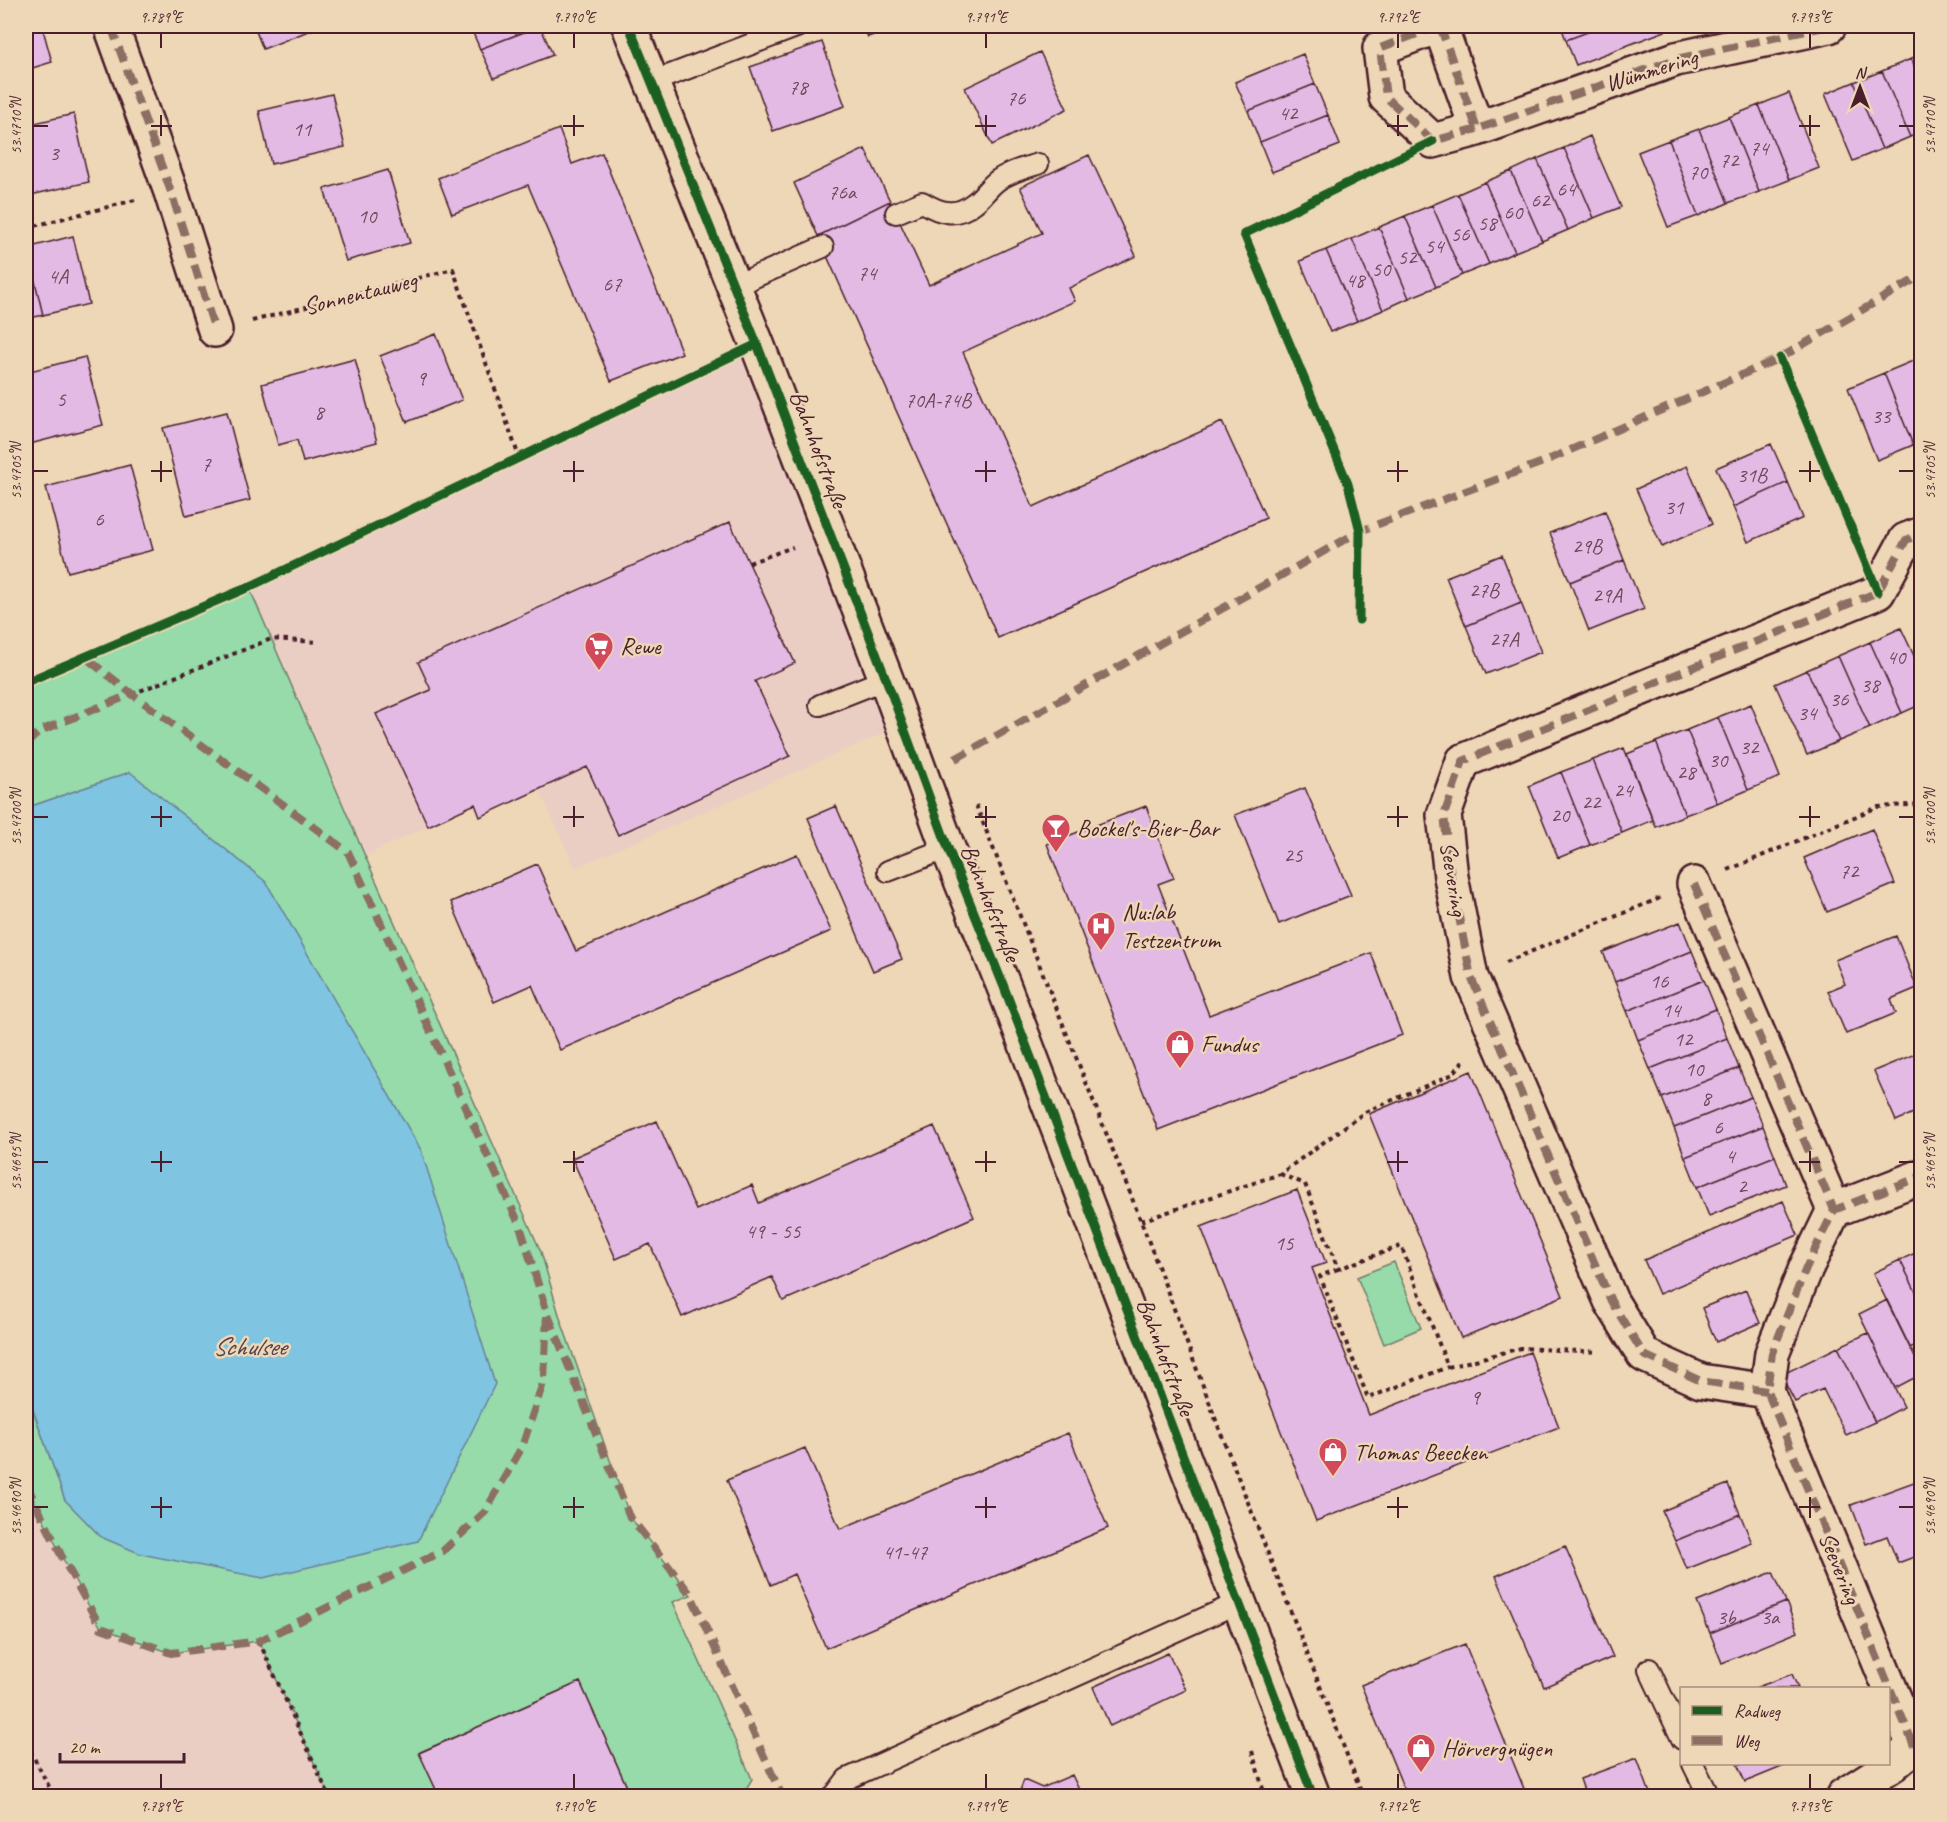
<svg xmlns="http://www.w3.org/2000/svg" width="1947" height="1822" viewBox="0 0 1947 1822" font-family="Caveat,sans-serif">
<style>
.built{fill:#eacec4}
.green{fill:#96dba9;stroke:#707d6a;stroke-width:1.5}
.water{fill:#7fc4e0;stroke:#6a8298;stroke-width:1.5}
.building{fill:#e2bae3;stroke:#4a1f2b;stroke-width:1.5}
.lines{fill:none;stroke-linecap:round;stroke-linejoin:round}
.service-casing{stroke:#4a1f2b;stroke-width:24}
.minor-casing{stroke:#4a1f2b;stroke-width:38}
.tertiary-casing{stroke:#4a1f2b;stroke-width:38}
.path{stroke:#4a1f2b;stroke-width:4;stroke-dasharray:4.5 4.5;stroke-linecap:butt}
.service{stroke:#edd7b6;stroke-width:20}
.minor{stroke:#edd7b6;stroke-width:33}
.tertiary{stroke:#edd7b6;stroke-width:33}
.quiet{stroke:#8d6e63;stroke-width:8;stroke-dasharray:15 8;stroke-linecap:butt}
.cycleway-casing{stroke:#edd7b6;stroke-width:13}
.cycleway{stroke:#1b5e20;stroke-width:9}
.ticks{fill:none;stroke:#4a1f2b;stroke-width:2}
.labels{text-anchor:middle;stroke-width:5;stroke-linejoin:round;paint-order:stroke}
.number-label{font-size:21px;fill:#704659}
.street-label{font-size:24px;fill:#4a1f2b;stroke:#edd7b6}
.poi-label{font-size:24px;fill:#4a1f2b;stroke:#edd7b6;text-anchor:start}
.water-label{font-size:26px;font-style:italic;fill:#55404f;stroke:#edd7b6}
.neatline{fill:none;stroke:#4a1f2b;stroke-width:2}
.ticks-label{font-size:15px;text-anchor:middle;fill:#4a1f2b}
</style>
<rect width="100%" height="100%" fill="#edd7b6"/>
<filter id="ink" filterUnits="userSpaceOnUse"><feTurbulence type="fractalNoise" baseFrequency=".0167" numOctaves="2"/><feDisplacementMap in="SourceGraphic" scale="12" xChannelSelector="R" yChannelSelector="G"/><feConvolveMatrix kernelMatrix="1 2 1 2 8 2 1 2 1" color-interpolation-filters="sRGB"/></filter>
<g filter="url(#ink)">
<path class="built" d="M757 344 903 725 575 868 539 789 480 817 474 804 365 856 249 587Z
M26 1484 62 1557 101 1628 171 1653 259 1641 329 1796H26Z"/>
<path class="green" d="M249 587 365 856 541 1252 560 1318 630 1517 691 1595 673 1602 752 1779 742 1796H631L580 1682 420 1752 439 1796H329L259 1641 171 1653 101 1628 62 1557 26 1484V1390L65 1500 130 772 29 807 26 810V682Z
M1394 1262 1421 1328 1384 1344 1357 1277Z"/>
<path class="water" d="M130 772 266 882 421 1150 495 1384 418 1541 263 1578 141 1554 101 1537 65 1500 26 1390V810L29 807Z"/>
<path class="building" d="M26 26H42L52 62 26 70Z
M254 26H321L263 49Z
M470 26H539L480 49Z
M540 26 553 55 494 78 480 49Z
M862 26H897L868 37Z
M1561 26H1604L1566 40Z
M1604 26H1663L1665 31 1576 65 1566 40Z
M822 42 845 106 773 131 750 67Z
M1040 52 1067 109 992 145 965 88Z
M1303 54 1315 84 1248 111 1235 82Z
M1922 55V84L1911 59Z
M1911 59 1922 84V132L1910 137 1882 71Z
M1882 71 1910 137 1882 149 1854 82Z
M1854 82 1882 149 1853 161 1825 94Z
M1315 84 1328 115 1260 142 1248 111Z
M1789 93 1819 168 1789 180 1759 105Z
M332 94 345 147 271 164 259 111Z
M1759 105 1789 180 1759 192 1729 117Z
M74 114 89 182 26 196V125Z
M1328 115 1340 145 1272 172 1260 142Z
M1729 117 1759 192 1728 203 1699 129Z
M559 129 572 164 602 153 682 353 611 381 528 185 452 214 438 178Z
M1699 129 1728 203 1698 216 1669 140Z
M1590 136 1621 207 1594 218 1564 148Z
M1669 140 1698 216 1668 227 1638 152Z
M1564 148 1594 218 1568 230 1537 159Z
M865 149 890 201 818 236 794 183Z
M1089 155 1136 256 1069 288 1075 301 963 352 1033 507 1222 422 1266 518 998 638 818 236 890 201 929 285 1042 233 1020 187Z
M1537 159 1568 230 1542 241 1511 171Z
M388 170 410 243 346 261 324 189Z
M1511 171 1542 241 1515 252 1485 182Z
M1485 182 1515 252 1489 264 1458 194Z
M1458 194 1489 264 1462 275 1432 205Z
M1432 205 1462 275 1436 287 1405 216Z
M1405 216 1436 287 1409 298 1379 227Z
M1379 227 1409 298 1383 310 1352 239Z
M73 236 89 304 43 315 27 248Z
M1352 239 1383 310 1357 321 1326 250Z
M26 248H27L43 315 26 319Z
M1326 250 1357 321 1330 332 1300 261Z
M436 334 462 400 407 422 380 356Z
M85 357 103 425 26 445V372Z
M1920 358 1922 362V442L1913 445 1884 373Z
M355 359 377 442 303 462 297 440 278 445 262 384Z
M1884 373 1913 445 1877 460 1848 388Z
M227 412 250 500 186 516 163 428Z
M1771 444 1788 482 1733 507 1716 468Z
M130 465 153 550 68 572 46 487Z
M1687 466 1712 524 1662 547 1636 489Z
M1788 482 1803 518 1748 542 1733 507Z
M1605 511 1624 560 1570 582 1550 533Z
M730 522 795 663 755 681 790 756 618 835 587 767 480 817 475 804 428 826 376 714 431 690 418 662Z
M1502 555 1521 603 1466 626 1446 577Z
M1624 560 1644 609 1589 631 1570 582Z
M1521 603 1541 652 1486 674 1466 626Z
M1901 628 1922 673V704L1902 713 1870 642Z
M1870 642 1902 713 1870 728 1838 656Z
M1838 656 1870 728 1839 741 1807 670Z
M1807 670 1839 741 1807 755 1775 684Z
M1751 704 1780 777 1748 790 1718 717Z
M1718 717 1748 790 1717 803 1687 730Z
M1687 730 1717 803 1685 815 1656 742Z
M1656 742 1685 815 1656 827 1627 754Z
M1624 748 1653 820 1622 833 1593 760Z
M1593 760 1622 833 1590 845 1561 772Z
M1561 772 1590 845 1558 858 1529 786Z
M1305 788 1351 895 1279 924 1235 815Z
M836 806 902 959 873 971 808 818Z
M1146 806 1174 878 1158 884 1209 1015 1371 953 1402 1035 1158 1130 1047 844Z
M1872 829 1895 884 1827 912 1804 858Z
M797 854 831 931 560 1050 532 985 494 1002 451 902 537 864 576 951Z
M1680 922 1692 951 1615 982 1603 952Z
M1896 936 1917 988 1891 999 1896 1013 1846 1034 1828 991 1845 984 1835 960Z
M1692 951 1704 980 1627 1011 1615 982Z
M1704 980 1716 1009 1638 1040 1627 1011Z
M1716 1009 1727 1038 1650 1069 1638 1040Z
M1727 1038 1739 1068 1662 1098 1650 1069Z
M1922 1051V1109L1896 1121 1874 1071Z
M1739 1068 1751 1097 1674 1128 1662 1098Z
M1471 1071 1563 1296 1461 1338 1369 1114Z
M1751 1097 1763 1126 1685 1157 1674 1128Z
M657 1121 696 1210 752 1185 759 1203 934 1126 974 1217 783 1301 772 1277 682 1317 650 1244 616 1259 572 1158Z
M1763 1126 1775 1156 1697 1187 1685 1157Z
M1775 1156 1786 1185 1709 1216 1697 1187Z
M1297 1190 1326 1263 1312 1268 1369 1415 1530 1352 1559 1427 1316 1521 1201 1227Z
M1783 1201 1798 1235 1659 1294 1644 1260Z
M1922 1250V1304L1900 1260Z
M1900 1260 1922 1304V1342L1910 1348 1873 1273Z
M1746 1290 1760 1323 1716 1342 1702 1308Z
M1887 1300 1922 1372V1374L1895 1388 1859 1314Z
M1868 1333 1904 1407 1875 1422 1838 1347Z
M1838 1347 1875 1422 1846 1435 1823 1389 1795 1402 1781 1375Z
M1068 1433 1108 1528 826 1648 794 1574 771 1585 727 1480 805 1448 840 1529Z
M1922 1479V1554L1898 1563 1887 1536 1866 1544 1851 1505Z
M1728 1484 1740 1514 1675 1541 1662 1511Z
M1740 1514 1752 1543 1687 1569 1675 1541Z
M1565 1546 1613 1657 1544 1687 1496 1576Z
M1773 1572 1786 1602 1710 1633 1697 1602Z
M1786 1602 1798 1632 1722 1663 1710 1633Z
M1465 1644 1527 1796H1407L1361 1685Z
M1168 1653 1186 1690 1110 1726 1093 1687Z
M1792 1674 1798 1688H1755Z
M580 1682 631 1796H439L419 1753Z
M1637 1758 1651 1796H1586L1580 1779Z
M1737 1764H1789L1745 1782Z
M1072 1775 1082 1796H1018L1024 1780 1042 1788Z"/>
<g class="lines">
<g class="service-casing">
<path id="service" d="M652 82 799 26
M896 213 922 202C940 213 956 218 974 203 983 197 989 186 998 180 1010 172 1024 168 1038 164
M734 286 823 247
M820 705 886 679
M888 871 948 848
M1649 1669 1682 1739
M1693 1764 1709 1796
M834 1796 847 1779 1240 1602"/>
</g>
<g class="minor-casing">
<path id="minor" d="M111 26 171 192 215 330
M1438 26 1380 48 1386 97 1433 141 1477 129
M1440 26 1477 129 1676 59 1829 26
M1694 884 1834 1210
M1767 1391 1701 1381 1644 1355 1611 1301 1471 977 1451 877 1444 815 1463 761 1878 592 1906 540 1922 534
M1914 1746 1767 1391 1772 1353 1806 1268 1834 1210 1922 1176
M1843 1796 1893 1764 1922 1740"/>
</g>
<g class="tertiary-casing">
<path id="tertiary" d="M629 26 757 344 886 679 948 848 1004 987 1313 1796"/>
</g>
<path class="path" d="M26 228 135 200
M252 321 453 269 519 457
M749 563 793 547
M132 694 271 639 317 642
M976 805 1141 1221 1220 1431 1363 1796
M1728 870 1878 807 1922 804
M1506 962 1660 898
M1280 1174 1305 1184 1338 1269 1401 1246 1448 1367 1521 1348 1598 1352
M1141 1221 1280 1174 1365 1112 1453 1074 1465 1059
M1338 1269 1320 1276 1368 1398 1448 1367
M259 1641 329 1796
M26 1743 54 1796
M1252 1751 1265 1796"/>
<use href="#service" class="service"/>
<use href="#minor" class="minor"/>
<use href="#tertiary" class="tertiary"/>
<path class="quiet" d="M111 26 171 192 215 330
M1438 26 1380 48 1386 97 1433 141 1477 129
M1440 26 1477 129 1676 59 1829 26
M26 744 40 731 132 694
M955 759 1360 531 1543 462 1780 358 1922 275
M1694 884 1834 1210
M548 1315 630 1517 691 1595 782 1796
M1767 1391 1701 1381 1644 1355 1611 1301 1471 977 1451 877 1444 815 1463 761 1878 592 1906 540 1922 534
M26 1484 62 1557 101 1628 171 1653 259 1641 443 1551 485 1512 522 1447 544 1380 547 1313 520 1226 348 852 132 694 85 657
M1914 1746 1767 1391 1772 1353 1806 1268 1834 1210 1922 1176"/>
<g class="cycleway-casing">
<path id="cycleway" d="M629 26 757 344 886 679 948 848 1004 987 1313 1796
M1780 358 1878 592
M1359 620 1360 531 1348 484 1244 234 1433 141
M26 682 249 587 757 344"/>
</g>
<use href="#cycleway" class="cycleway"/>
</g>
</g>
<path class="ticks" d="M161 33V48M574 33V48M986 33V48M1398 33V48M1810 33V48M161 115V136M574 115V136M986 115V136M1398 115V136M1810 115V136M33 126H48M151 126H172M563 126H584M975 126H996M1387 126H1408M1799 126H1820M1899 126H1914M161 461V482M574 461V482M986 461V482M1398 461V482M1810 461V482M33 471H48M151 471H172M563 471H584M975 471H996M1387 471H1408M1799 471H1820M1899 471H1914M161 806V827M574 806V827M986 806V827M1398 806V827M1810 806V827M33 817H48M151 817H172M563 817H584M975 817H996M1387 817H1408M1799 817H1820M1899 817H1914M161 1151V1172M574 1151V1172M986 1151V1172M1398 1151V1172M1810 1151V1172M33 1162H48M151 1162H172M563 1162H584M975 1162H996M1387 1162H1408M1799 1162H1820M1899 1162H1914M161 1497V1518M574 1497V1518M986 1497V1518M1398 1497V1518M1810 1497V1518M33 1507H48M151 1507H172M563 1507H584M975 1507H996M1387 1507H1408M1799 1507H1820M1899 1507H1914M161 1774V1789M574 1774V1789M986 1774V1789M1398 1774V1789M1810 1774V1789"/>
<defs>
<g id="supermarket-pin" transform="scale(1.5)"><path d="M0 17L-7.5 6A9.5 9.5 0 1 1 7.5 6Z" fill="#d1495b" stroke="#edd7b6"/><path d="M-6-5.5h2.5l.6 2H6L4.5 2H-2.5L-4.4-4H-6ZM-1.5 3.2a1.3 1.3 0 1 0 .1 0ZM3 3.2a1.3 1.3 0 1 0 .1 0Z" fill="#fff"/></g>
<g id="bar-pin" transform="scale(1.5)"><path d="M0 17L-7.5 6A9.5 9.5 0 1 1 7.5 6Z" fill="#d1495b" stroke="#edd7b6"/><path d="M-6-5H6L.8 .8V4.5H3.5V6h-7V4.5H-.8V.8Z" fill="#fff"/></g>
<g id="hospital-pin" transform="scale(1.5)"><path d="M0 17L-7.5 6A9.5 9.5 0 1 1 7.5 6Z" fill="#d1495b" stroke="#edd7b6"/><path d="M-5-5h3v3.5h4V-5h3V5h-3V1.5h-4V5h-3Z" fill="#fff"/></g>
<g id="shop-pin" transform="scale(1.5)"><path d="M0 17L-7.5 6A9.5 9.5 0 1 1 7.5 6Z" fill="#d1495b" stroke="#edd7b6"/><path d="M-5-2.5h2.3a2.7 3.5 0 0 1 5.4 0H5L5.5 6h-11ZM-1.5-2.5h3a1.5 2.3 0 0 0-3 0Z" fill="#fff"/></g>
</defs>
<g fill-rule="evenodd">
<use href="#supermarket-pin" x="599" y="646"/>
<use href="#bar-pin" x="1056" y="828"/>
<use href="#hospital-pin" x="1101" y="926"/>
<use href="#shop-pin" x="1180" y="1044"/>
<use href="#shop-pin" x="1333" y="1452"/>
<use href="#shop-pin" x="1421" y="1748"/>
</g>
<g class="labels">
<g class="number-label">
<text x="798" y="94">78</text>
<text x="1016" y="105">76</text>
<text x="1288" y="120">42</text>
<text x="302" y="136">11</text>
<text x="1759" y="155">74</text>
<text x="54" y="160">3</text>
<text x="1729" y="167">72</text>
<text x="1698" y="179">70</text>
<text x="1566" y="196">64</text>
<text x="842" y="199">76a</text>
<text x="1540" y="207">62</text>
<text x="1513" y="219">60</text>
<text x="367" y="223">10</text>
<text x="1487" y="230">58</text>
<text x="1460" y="241">56</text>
<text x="1434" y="253">54</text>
<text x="1407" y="264">52</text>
<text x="1381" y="276">50</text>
<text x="867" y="280">74</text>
<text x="58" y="283">4A</text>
<text x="1355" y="287">48</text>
<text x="612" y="291">67</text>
<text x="421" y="385">9</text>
<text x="61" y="406">5</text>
<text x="938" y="407">70A-74B</text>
<text x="319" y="419">8</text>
<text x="1881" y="423">33</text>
<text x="206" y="471">7</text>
<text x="1752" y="482">31B</text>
<text x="1674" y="514">31</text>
<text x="99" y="526">6</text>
<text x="1587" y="553">29B</text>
<text x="1484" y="597">27B</text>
<text x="1607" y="602">29A</text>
<text x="1504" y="646">27A</text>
<text x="1896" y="664">40</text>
<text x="1870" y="692">38</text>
<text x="1839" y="706">36</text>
<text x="1807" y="720">34</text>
<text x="1749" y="754">32</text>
<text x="1718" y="767">30</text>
<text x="1686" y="779">28</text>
<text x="1623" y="797">24</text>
<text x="1591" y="809">22</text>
<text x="1560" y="822">20</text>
<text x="1293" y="862">25</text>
<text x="1849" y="878">72</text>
<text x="1659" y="988">16</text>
<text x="1671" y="1017">14</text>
<text x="1683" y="1046">12</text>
<text x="1694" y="1076">10</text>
<text x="1706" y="1105">8</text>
<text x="1718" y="1134">6</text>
<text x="1730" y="1163">4</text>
<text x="1742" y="1193">2</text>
<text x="773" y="1238">49 - 55</text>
<text x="1284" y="1250">15</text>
<text x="1475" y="1404">9</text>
<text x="905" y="1559">41-47</text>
<text x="1726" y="1624">3b</text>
<text x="1770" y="1624">3a</text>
</g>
<g class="street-label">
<text transform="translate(1651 70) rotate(-17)" y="8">Wümmering</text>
<text transform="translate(360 293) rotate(-14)" y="8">Sonnentauweg</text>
<text transform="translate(819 449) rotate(69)" y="8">Bahnhofstraße</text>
<text transform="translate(1454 879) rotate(81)" y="8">Seevering</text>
<text transform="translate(991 903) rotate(68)" y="8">Bahnhofstraße</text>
<text transform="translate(1166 1357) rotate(69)" y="8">Bahnhofstraße</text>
<text transform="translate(1840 1568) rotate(68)" y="8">Seevering</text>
</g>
<g class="poi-label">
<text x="620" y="654">Rewe</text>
<text x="1077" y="836">Bockel's-Bier-Bar</text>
<text x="1122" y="920">Nu:lab<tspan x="1122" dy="28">Testzentrum</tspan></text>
<text x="1201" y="1052">Fundus</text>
<text x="1354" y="1460">Thomas Beecken</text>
<text x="1442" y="1756">Hörvergnügen</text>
</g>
<g class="water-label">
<text x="249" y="1355">Schulsee</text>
</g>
</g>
<rect width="1947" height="1822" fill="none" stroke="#edd7b6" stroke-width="66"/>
<rect x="1680" y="1687" width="210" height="78" fill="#edd7b6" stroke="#ac8d7e" stroke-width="1.5"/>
<rect x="1692" y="1706" width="30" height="9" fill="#1b5e20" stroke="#ac8d7e" stroke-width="1.5"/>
<text x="1734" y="1717" font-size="18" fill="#4a1f2b">Radweg</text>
<rect x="1692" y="1736" width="30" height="9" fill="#8d6e63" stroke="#ac8d7e" stroke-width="1.5"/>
<text x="1734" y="1747" font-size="18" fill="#4a1f2b">Weg</text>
<g transform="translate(1860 87)" stroke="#edd7b6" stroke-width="4.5" paint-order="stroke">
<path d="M0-4.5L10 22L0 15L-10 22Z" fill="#4a1f2b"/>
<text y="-9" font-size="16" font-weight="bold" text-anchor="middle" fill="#4a1f2b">N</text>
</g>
<path d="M60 1753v9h124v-9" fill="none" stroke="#4a1f2b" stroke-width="3"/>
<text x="69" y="1753" font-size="18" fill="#4a1f2b" stroke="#edd7b6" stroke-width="4.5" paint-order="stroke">20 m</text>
<rect x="33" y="33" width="1881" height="1756" class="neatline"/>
<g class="ticks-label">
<text x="161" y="22">9.789°E</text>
<text x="574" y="22">9.790°E</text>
<text x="986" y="22">9.791°E</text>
<text x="1398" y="22">9.792°E</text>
<text x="1810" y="22">9.793°E</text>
<text transform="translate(16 126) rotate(-90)" y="5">53.4710°N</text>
<text transform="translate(1930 126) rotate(-90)" y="5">53.4710°N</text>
<text transform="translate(16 471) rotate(-90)" y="5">53.4705°N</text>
<text transform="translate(1930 471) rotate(-90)" y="5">53.4705°N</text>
<text transform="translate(16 817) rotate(-90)" y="5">53.4700°N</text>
<text transform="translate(1930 817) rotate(-90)" y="5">53.4700°N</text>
<text transform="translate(16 1162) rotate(-90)" y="5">53.4695°N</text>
<text transform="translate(1930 1162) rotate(-90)" y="5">53.4695°N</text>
<text transform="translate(16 1507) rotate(-90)" y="5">53.4690°N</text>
<text transform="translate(1930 1507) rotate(-90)" y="5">53.4690°N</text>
<text x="161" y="1811">9.789°E</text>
<text x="574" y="1811">9.790°E</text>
<text x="986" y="1811">9.791°E</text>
<text x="1398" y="1811">9.792°E</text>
<text x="1810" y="1811">9.793°E</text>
</g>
</svg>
